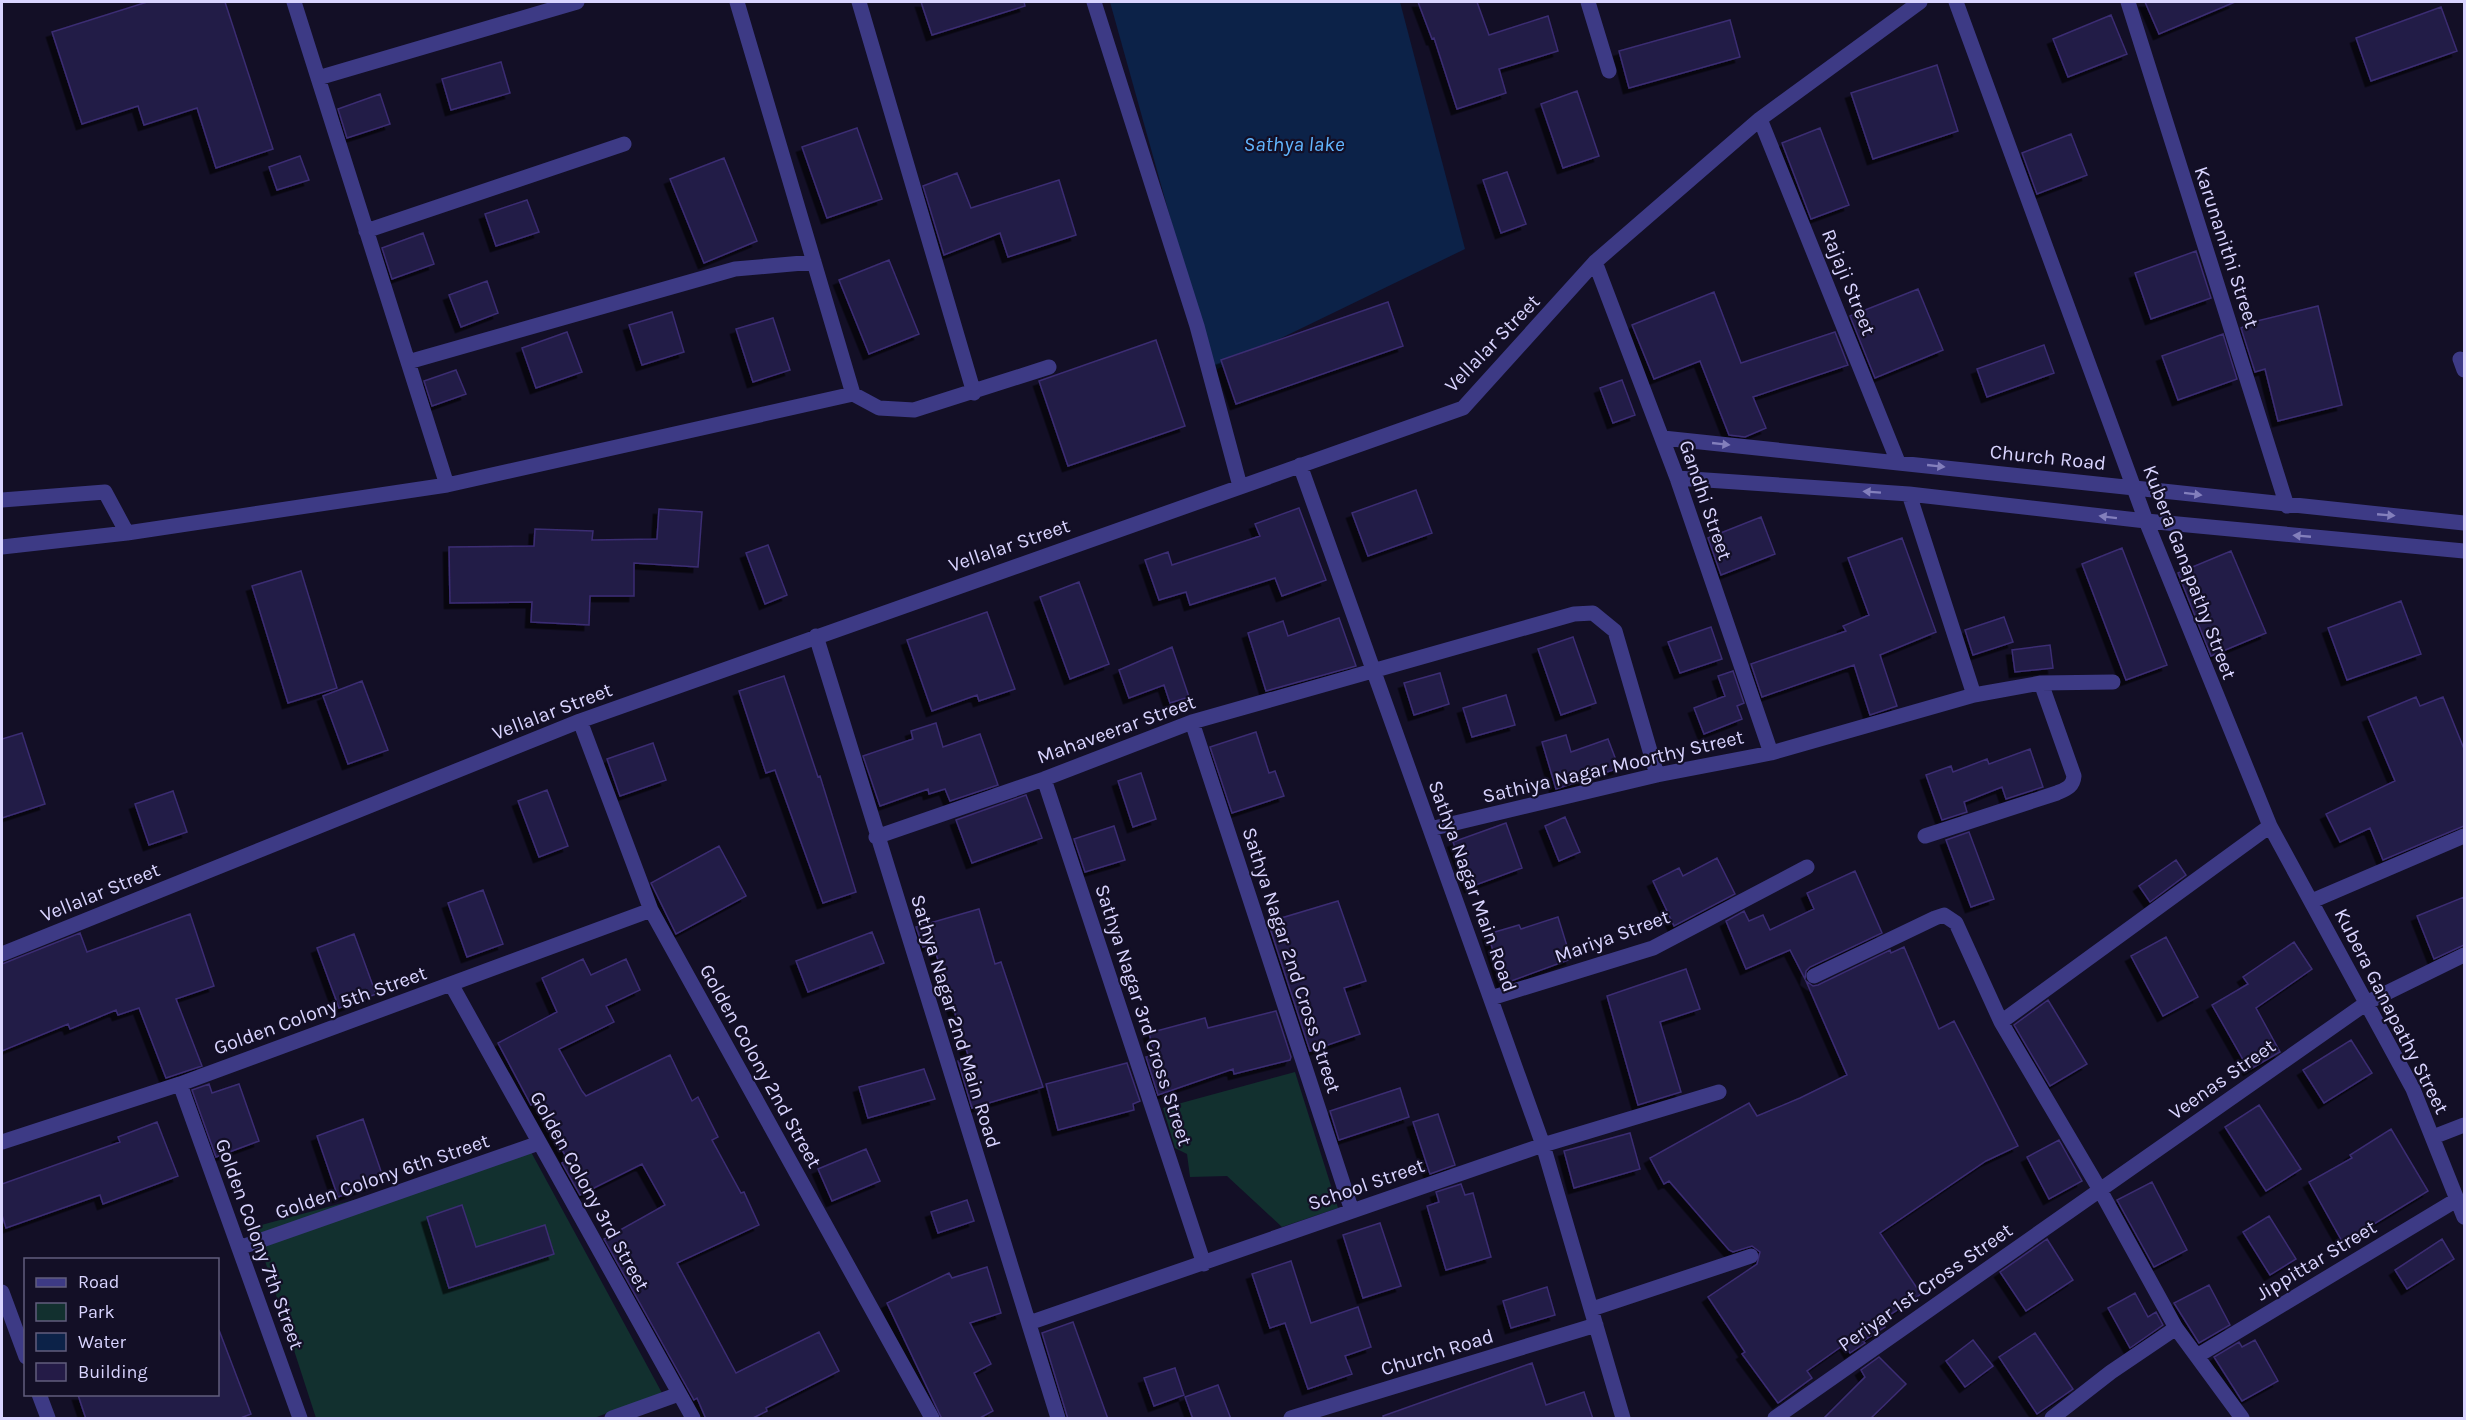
<svg xmlns="http://www.w3.org/2000/svg" width="2466" height="1420" viewBox="0 0 2466 1420" font-family="Karla,sans-serif">
<style>
.green{fill:#12302f}
.water{fill:#0c2248}
.building{fill:#241b47;stroke:#3b2d73;stroke-width:1.5;filter:url(#shadow)}
.lines{fill:none;stroke-linecap:round;stroke-linejoin:round}
.minor{stroke:#3d3a85;stroke-width:15}
.oneway{fill:#837fbc}
.labels{text-anchor:middle;stroke-width:4.5;stroke-linejoin:round;paint-order:stroke}
.street-label{font-size:20px;fill:#d9d4ff;stroke:#130f26}
.water-label{font-size:21px;font-style:italic;fill:#62b6ff;stroke:#130f26}
</style>
<defs>
<filter id="shadow"><feDropShadow dx="-5.5" dy="5.5" stdDeviation="0" flood-color="#0009"/></filter>
</defs>
<rect width="100%" height="100%" fill="#130f26"/>
<path class="green" d="M1295 1072 1338 1208 1282 1227 1227 1176 1190 1177 1187 1154 1175 1148 1163 1108Z
M531 1152 662 1393 594 1418H316L254 1227Z"/>
<path class="water" d="M1110 2H1400L1465 249 1213 371Z"/>
<path class="building" d="M147 2H225L273 149 216 168 197 108 144 125 138 106 82 124 52 32Z
M921 2H1024L1025 6 932 35Z
M1418 2H1477L1489 35 1548 16 1558 51 1499 69 1506 93 1457 109 1434 38 1432 39Z
M2145 2H2235L2159 34Z
M2441 7 2457 51 2371 81 2356 38Z
M2111 15 2127 54 2068 77 2053 39Z
M1730 20 1740 57 1629 88 1619 51Z
M501 62 510 93 451 110 442 79Z
M1937 65 1958 131 1873 159 1851 93Z
M1577 91 1599 156 1563 168 1541 104Z
M380 94 390 124 347 138 338 109Z
M857 128 882 199 827 218 802 147Z
M1820 128 1849 205 1811 219 1782 143Z
M2071 134 2087 175 2037 194 2022 153Z
M300 156 309 180 277 190 269 167Z
M724 158 757 241 704 263 670 179Z
M1507 172 1526 224 1501 233 1483 180Z
M957 173 971 208 1059 180 1076 235 1008 257 1000 233 944 255 923 186Z
M527 200 539 232 496 246 485 214Z
M423 233 434 264 392 279 382 248Z
M2196 251 2211 298 2151 319 2135 273Z
M889 260 919 334 869 354 839 280Z
M487 281 498 313 461 327 449 295Z
M1918 289 1943 350 1875 378 1850 316Z
M1714 292 1741 363 1835 332 1848 365 1753 397 1766 428 1745 437 1729 435 1700 361 1654 379 1632 325Z
M1388 302 1403 346 1236 404 1221 360Z
M2318 306 2342 405 2278 421 2265 369 2255 372 2241 328 2253 322Z
M672 312 684 352 642 365 629 325Z
M773 318 790 370 753 382 736 329Z
M567 332 582 372 536 388 522 348Z
M2223 334 2237 379 2178 400 2162 356Z
M1156 340 1185 426 1068 466 1039 381Z
M2044 345 2054 373 1987 397 1977 369Z
M456 370 466 394 432 406 424 381Z
M1622 380 1635 415 1613 423 1600 388Z
M1416 490 1432 533 1368 556 1352 513Z
M1299 508 1326 580 1282 596 1275 578 1190 605 1186 592 1159 600 1145 560 1168 552 1172 565 1260 536 1255 524Z
M659 509 702 512 698 567 634 563V596H590L589 625 531 622 532 602 450 603 449 547 534 546 535 529 593 531 592 540 657 539Z
M1761 517 1775 554 1721 575 1708 538Z
M1902 538 1936 632 1880 655 1897 706 1870 715 1854 665 1762 697 1751 664 1846 631 1843 626 1869 615 1848 558Z
M768 545 787 595 765 604 746 553Z
M2122 548 2167 665 2126 680 2082 564Z
M2231 551 2266 633 2211 656 2178 573Z
M301 571 337 688 288 703 252 586Z
M1079 582 1109 664 1070 679 1040 597Z
M2401 601 2421 654 2347 680 2328 628Z
M987 612 1015 689 979 701 977 695 932 711 907 640Z
M2004 617 2013 642 1973 655 1965 630Z
M1339 618 1356 666 1266 691 1248 633 1283 621 1288 636Z
M1711 627 1722 659 1680 673 1668 642Z
M1573 637 1596 703 1561 715 1538 649Z
M2050 645 2053 668 2015 672 2012 650Z
M1172 647 1189 697 1170 703 1164 685 1129 698 1119 670Z
M1733 671 1744 703 1737 706 1742 719 1704 734 1694 708 1725 696 1718 676Z
M1440 673 1449 704 1414 715 1404 683Z
M784 676 818 777 820 776 856 892 823 903 775 770 766 773 739 691Z
M362 681 388 750 348 764 323 696Z
M1506 695 1515 725 1472 737 1463 708Z
M2416 697 2420 706 2443 697 2464 749V826L2383 860 2370 828 2340 842 2326 814 2395 781 2368 717Z
M936 723 943 747 980 734 998 785 950 801 945 789 929 794 928 789 880 806 863 756 913 739 911 731Z
M1256 732 1269 773 1275 771 1284 796 1232 813 1210 747Z
M22 733 45 804 2 818V739Z
M1566 735 1571 752 1608 739 1619 768 1556 789 1542 742Z
M653 743 666 780 620 796 607 759Z
M2030 749 2043 787 2006 799 2002 787 1964 802 1967 812 1942 820 1926 775 1951 766 1953 772 1987 759 1989 764Z
M1141 773 1156 819 1133 827 1118 781Z
M547 790 568 846 539 857 518 801Z
M173 791 187 832 149 845 135 804Z
M1026 795 1042 838 972 863 956 820Z
M1565 817 1580 852 1559 861 1545 826Z
M1506 823 1522 868 1470 887 1453 842Z
M1114 826 1125 860 1085 872 1074 839Z
M1969 832 1994 899 1971 907 1946 840Z
M719 846 746 896 676 934 651 883Z
M1717 858 1735 894 1674 926 1653 881 1679 868 1683 876Z
M2176 860 2186 875 2150 902 2139 886Z
M1855 871 1882 933 1810 967 1806 971 1805 979 1790 950 1746 969 1726 921 1744 911 1749 921 1763 915 1770 930 1814 909 1807 893Z
M483 890 503 944 467 957 448 903Z
M2464 897V945L2434 959 2417 916Z
M1338 901 1366 981 1344 988 1360 1034 1310 1051 1268 922Z
M979 909 995 964 1001 962 1043 1087 972 1108 958 1061 969 1058 933 944 923 947 916 927Z
M190 914 214 986 176 999 202 1066 166 1078 139 1008 118 1015 116 1010 70 1029 68 1024 2 1051V964L80 933 87 952Z
M1558 917 1571 959 1503 984 1488 934 1519 925 1521 929Z
M872 932 884 963 808 992 796 961Z
M354 934 376 994 339 1008 317 948Z
M2166 937 2198 997 2163 1016 2131 956Z
M2294 942 2312 969 2256 1008 2280 1052 2249 1070 2212 1005 2248 984 2243 977Z
M1904 947 1939 1029 1954 1021 2018 1146 1986 1161 1880 1233 1921 1294 1881 1321 1885 1327 1863 1341 1865 1343 1850 1353 1845 1344 1807 1371 1812 1378 1778 1403 1742 1354 1745 1352 1708 1297 1757 1264 1760 1252 1752 1246 1733 1252 1729 1250 1669 1181 1664 1184 1650 1158 1749 1103 1757 1116 1800 1098 1847 1075 1806 981 1813 986 1818 985 1890 950 1891 953Z
M583 959 591 975 626 959 640 990 606 1006 614 1022 559 1049 582 1091 586 1096 670 1055 692 1101 698 1097 718 1137 712 1140 741 1193 744 1192 759 1225 677 1263 736 1373 819 1332 839 1371 766 1408 767 1411 751 1419H706L697 1398 694 1400 604 1239 665 1205 642 1164 580 1195 562 1163 568 1160 535 1103 531 1105 498 1043 557 1012 542 978Z
M1686 969 1700 1009 1660 1022 1681 1092 1638 1105 1607 996Z
M2048 1000 2087 1064 2050 1086 2014 1025Z
M1276 1011 1291 1057 1290 1060 1234 1074 1233 1069 1158 1095 1146 1057 1155 1055 1149 1033 1205 1018 1208 1028Z
M2351 1040 2372 1073 2324 1103 2303 1070Z
M1127 1063 1140 1101 1133 1104 1134 1110 1058 1130 1046 1084Z
M924 1069 935 1099 868 1118 859 1087Z
M209 1084 212 1093 239 1084 259 1141 216 1157 192 1090Z
M1400 1088 1409 1117 1339 1140 1330 1111Z
M2259 1105 2301 1169 2266 1191 2225 1127Z
M1438 1114 1455 1165 1430 1174 1413 1122Z
M363 1119 384 1180 338 1197 317 1136Z
M157 1122 178 1176 103 1204 100 1195 6 1228 2 1215V1184L120 1142 118 1137Z
M2391 1129 2428 1191 2343 1243 2309 1182 2352 1158 2350 1155Z
M1630 1133 1640 1169 1574 1188 1564 1151Z
M2059 1140 2082 1181 2049 1199 2027 1157Z
M866 1149 880 1181 832 1201 818 1169Z
M2152 1182 2187 1250 2154 1267 2117 1200Z
M1461 1184 1465 1195 1473 1193 1491 1257 1446 1270 1427 1206 1439 1202 1436 1192Z
M967 1200 974 1221 938 1233 931 1212Z
M462 1205 476 1247 545 1225 554 1254 449 1288 427 1217Z
M2269 1216 2296 1259 2270 1275 2243 1232Z
M1380 1223 1401 1286 1363 1298 1343 1235Z
M2047 1239 2073 1280 2026 1311 2000 1272Z
M2442 1239 2454 1259 2407 1289 2395 1270Z
M1291 1261 1311 1323 1358 1307 1371 1347 1345 1356 1352 1374 1308 1389 1285 1323 1270 1328 1252 1274Z
M987 1267 1001 1313 970 1323 991 1364 974 1373 993 1411 978 1419H942L887 1303 949 1273 952 1278Z
M2209 1285 2230 1325 2199 1343 2174 1303Z
M1547 1287 1555 1315 1511 1328 1503 1301Z
M2135 1293 2148 1317 2156 1312 2163 1325 2130 1348 2108 1308Z
M1073 1322 1108 1419H1068L1042 1333Z
M219 1330 251 1414 238 1419H86L78 1395H218Z
M2035 1333 2073 1389 2037 1414 1999 1357Z
M1973 1340 1993 1366 1965 1387 1946 1361Z
M2255 1340 2278 1381 2242 1401 2214 1357 2239 1342 2242 1347Z
M1879 1357 1906 1384 1870 1419H1823L1865 1377 1861 1370Z
M1532 1363 1546 1405 1584 1392 1593 1419H1384L1383 1416Z
M1175 1368 1184 1395 1154 1406 1144 1378Z
M1218 1385 1231 1419H1193L1185 1397Z"/>
<g class="lines">
<path class="minor" d="M294 2 447 485 853 394
M737 2 853 394 879 408 914 410 1049 367
M859 2 974 393
M1094 2 1197 326 1240 486
M1588 2 1609 71
M1956 2 2146 521 2270 826 2413 1089 2464 1217
M2128 2 2287 506
M318 78 577 2
M1760 119 1898 462
M366 231 624 144
M1595 262 1677 478 1771 753
M2460 359 2464 370
M408 362 735 269 814 262
M1663 438 2464 523
M1300 465 1543 1145 1623 1418
M1677 478 1909 494 2146 521 2464 551
M1909 494 1974 695
M2 500 105 492 127 533 447 485
M2 547 127 533
M816 636 1058 1418
M580 721 651 910 932 1418
M1192 722 1352 1211
M1044 779 1204 1264
M1430 829 1657 775 1771 753 1974 695 2041 683 2113 682
M1925 836 2057 793C2066 789 2073 787 2074 776L2041 683
M876 837 1044 779 1192 722 1574 614 1593 613 1615 631 1657 775
M2312 901 2464 836
M2 954 580 721 1463 408 1595 262 1760 119 1920 2
M1814 976 1935 918 1944 915 1956 923 2001 1022 2100 1190 2176 1328 2242 1418
M451 984 693 1418
M1491 998 1653 948 1807 867
M2001 1022 2270 826
M180 1084 300 1418
M2433 1137 2464 1125
M2 1142 180 1084 651 910
M239 1248 539 1143
M2 1292 26 1357
M1592 1309 1751 1256
M1029 1323 1543 1145 1719 1092
M2195 1354 2202 1353 2458 1199
M39 1394 48 1418
M612 1418 679 1394
M1291 1418 1596 1325
M1775 1418 2368 1002 2464 955
M2052 1418 2111 1372 2176 1328"/>
</g>
<defs><path id="oneway-solid" d="M-6-.8H1V-3.2L6.5 0L1 3.2V.8H-6Z" transform="scale(1.5)"/></defs>
<g class="oneway">
<use href="#oneway-solid" transform="translate(1721 444) rotate(6)"/>
<use href="#oneway-solid" transform="translate(1936 466) rotate(6)"/>
<use href="#oneway-solid" transform="translate(1872 492) rotate(-176)"/>
<use href="#oneway-solid" transform="translate(2193 494) rotate(7)"/>
<use href="#oneway-solid" transform="translate(2386 515) rotate(5)"/>
<use href="#oneway-solid" transform="translate(2108 517) rotate(-173)"/>
<use href="#oneway-solid" transform="translate(2302 536) rotate(-175)"/>
</g>
<g class="labels">
<g class="street-label">
<text transform="translate(2227 247) rotate(72)" y="7">Karunanithi Street</text>
<text transform="translate(1849 282) rotate(68)" y="7">Rajaji Street</text>
<text transform="translate(1492 343) rotate(-46)" y="7">Vellalar Street</text>
<text transform="translate(2048 457) rotate(6)" y="7">Church Road</text>
<text transform="translate(1706 500) rotate(71)" y="7">Gandhi Street</text>
<text transform="translate(1009 545) rotate(-19)" y="7">Vellalar Street</text>
<text transform="translate(2190 572) rotate(69)" y="7">Kubera Ganapathy Street</text>
<text transform="translate(552 711) rotate(-21)" y="7">Vellalar Street</text>
<text transform="translate(1116 729) rotate(-20)" y="7">Mahaveerar Street</text>
<text transform="translate(1613 766) rotate(-13)" y="7">Sathiya Nagar Moorthy Street</text>
<text transform="translate(1473 886) rotate(70)" y="7">Sathya Nagar Main Road</text>
<text transform="translate(100 892) rotate(-22)" y="7">Vellalar Street</text>
<text transform="translate(1612 936) rotate(-20)" y="7">Mariya Street</text>
<text transform="translate(1292 960) rotate(72)" y="7">Sathya Nagar 2nd Cross Street</text>
<text transform="translate(320 1010) rotate(-20)" y="7">Golden Colony 5th Street</text>
<text transform="translate(2392 1011) rotate(63)" y="7">Kubera Ganapathy Street</text>
<text transform="translate(1144 1015) rotate(72)" y="7">Sathya Nagar 3rd Cross Street</text>
<text transform="translate(956 1021) rotate(73)" y="7">Sathya Nagar 2nd Main Road</text>
<text transform="translate(761 1066) rotate(61)" y="7">Golden Colony 2nd Street</text>
<text transform="translate(2222 1079) rotate(-35)" y="7">Veenas Street</text>
<text transform="translate(382 1176) rotate(-19)" y="7">Golden Colony 6th Street</text>
<text transform="translate(1366 1184) rotate(-19)" y="7">School Street</text>
<text transform="translate(590 1191) rotate(61)" y="7">Golden Colony 3rd Street</text>
<text transform="translate(260 1244) rotate(70)" y="7">Golden Colony 7th Street</text>
<text transform="translate(2316 1260) rotate(-31)" y="7">Jippittar Street</text>
<text transform="translate(1925 1287) rotate(-35)" y="7">Periyar 1st Cross Street</text>
<text transform="translate(1437 1352) rotate(-17)" y="7">Church Road</text>
</g>
<g class="water-label">
<text x="1294" y="151">Sathya lake</text>
</g>
</g>
<rect width="2466" height="1420" fill="none" stroke="#d9d4ff" stroke-width="6"/>
<rect x="24" y="1258" width="195" height="138" fill="#130f26" stroke="#625e7d" stroke-width="1.5"/>
<rect x="36" y="1278" width="30" height="9" fill="#3d3a85" stroke="#625e7d" stroke-width="1.5"/>
<text x="78" y="1288" font-size="18" fill="#d9d4ff">Road</text>
<rect x="36" y="1303" width="30" height="18" fill="#12302f" stroke="#625e7d" stroke-width="1.5"/>
<text x="78" y="1318" font-size="18" fill="#d9d4ff">Park</text>
<rect x="36" y="1333" width="30" height="18" fill="#0c2248" stroke="#625e7d" stroke-width="1.5"/>
<text x="78" y="1348" font-size="18" fill="#d9d4ff">Water</text>
<rect x="36" y="1363" width="30" height="18" fill="#241b47" stroke="#625e7d" stroke-width="1.5"/>
<text x="78" y="1378" font-size="18" fill="#d9d4ff">Building</text>
</svg>
